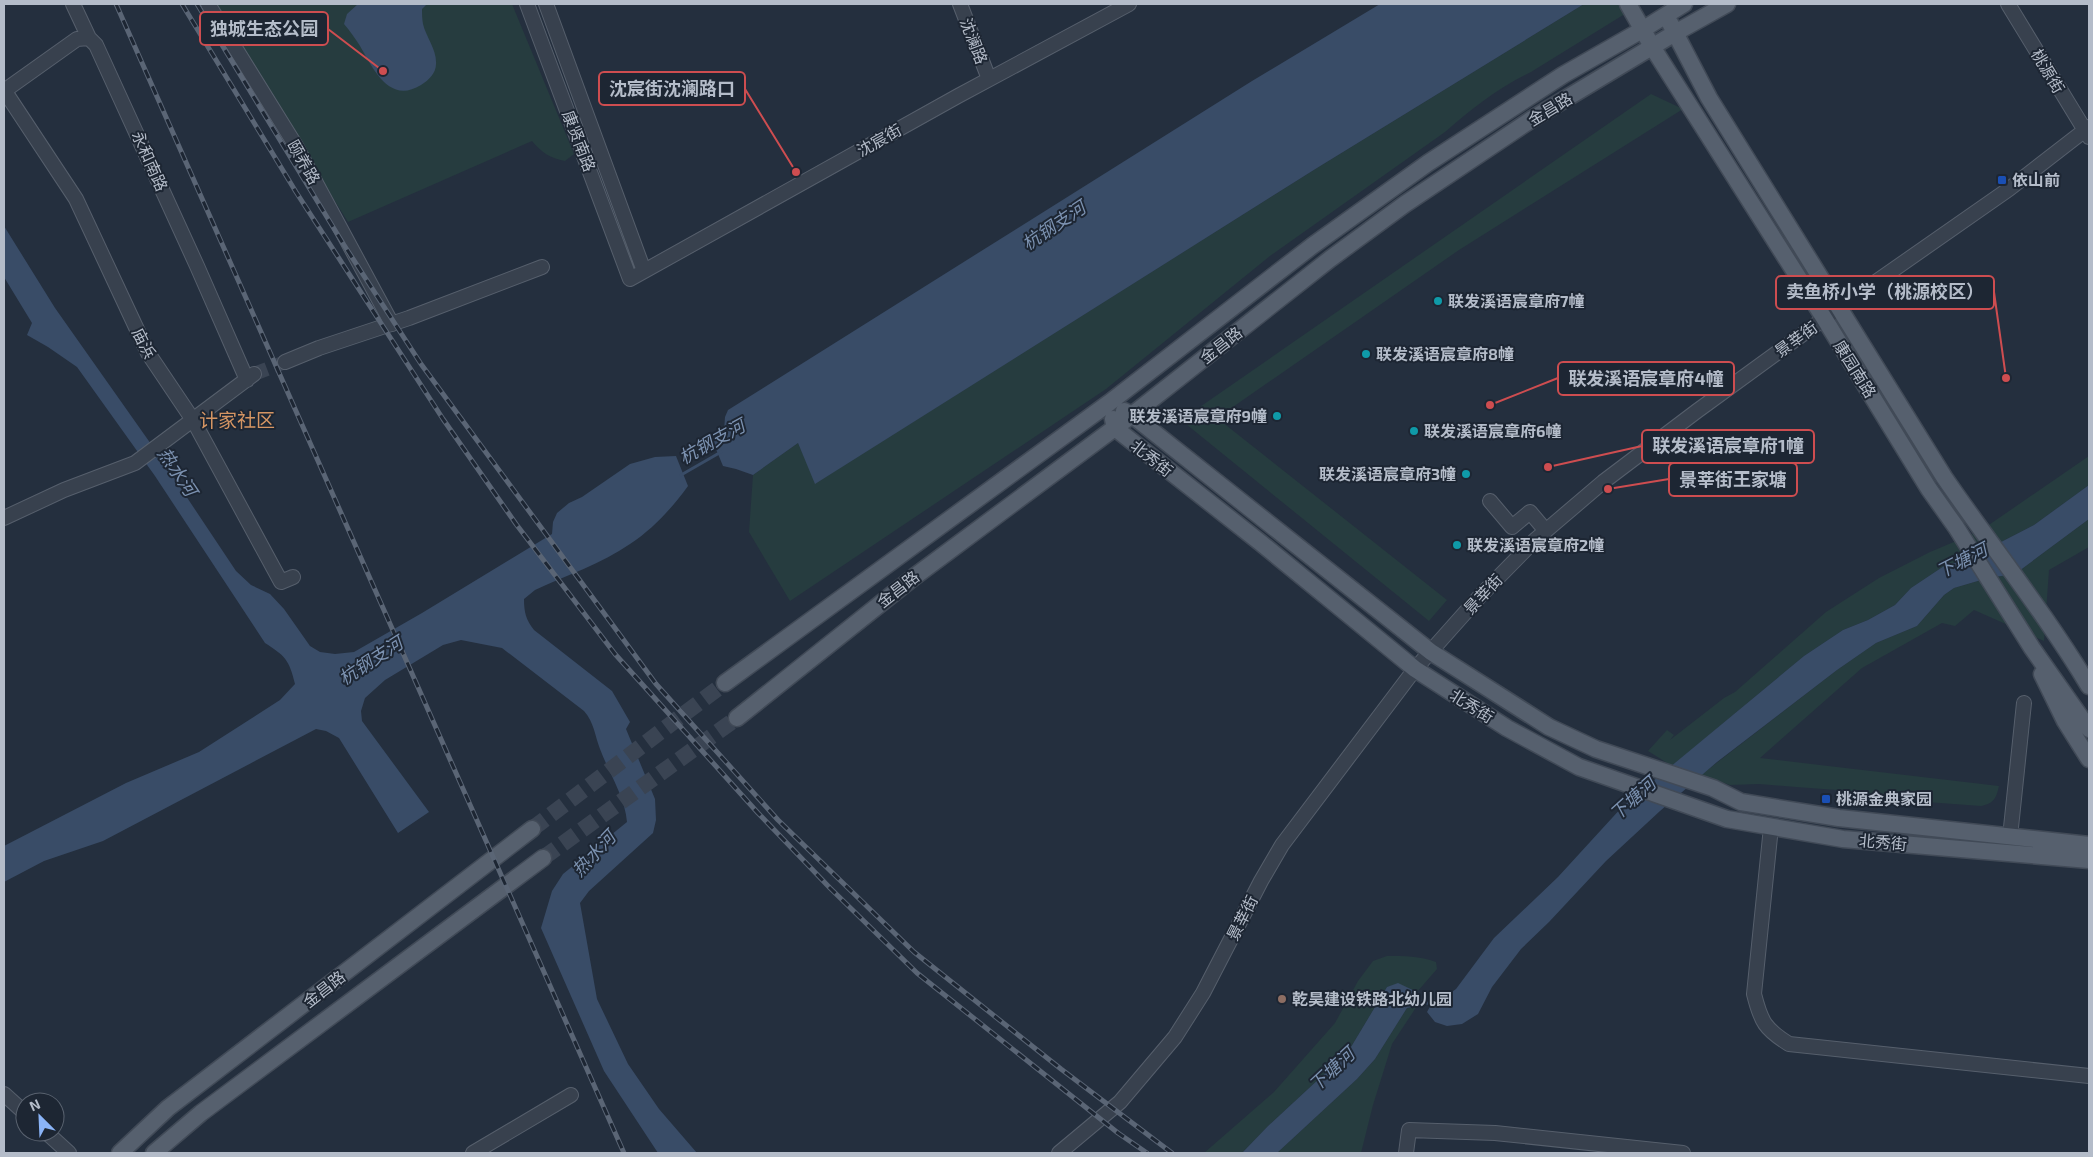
<svg xmlns="http://www.w3.org/2000/svg" width="2093" height="1157" viewBox="0 0 2093 1157" font-family="'Exo 2','Noto Sans SC',sans-serif">
<style>
.green{fill:#263c3f}
.water{fill:#394c67}
.lines{fill:none;stroke-linecap:round;stroke-linejoin:round}
.stream{stroke:#394c67;stroke-width:3}
.minor-tunnel{stroke:#3a4453;stroke-width:14;stroke-dasharray:14 7;stroke-linecap:butt}
.major-tunnel{stroke:#3a4453;stroke-width:16;stroke-dasharray:16 8;stroke-linecap:butt}
.minor-casing{stroke:#565f6c;stroke-width:16}
.major-casing{stroke:#414a57;stroke-width:19}
.minor{stroke:#38414e;stroke-width:14}
.major{stroke:#56606e;stroke-width:16}
.rail-casing{stroke:#5a6575;stroke-width:5}
.rail{stroke:#1d2633;stroke-width:3;stroke-dasharray:9;stroke-linecap:butt}
.transit-dot{fill:#1a4fb4;stroke:#1d2633;stroke-width:2}
.culture-dot{fill:#0f9aa8;stroke:#1d2633;stroke-width:2}
.education-dot{fill:#8d6e63;stroke:#1d2633;stroke-width:2}
.labels{text-anchor:middle;stroke-width:4;stroke-linejoin:round;paint-order:stroke}
.street-label{font-size:16px;fill:#b4bcc9;stroke:#1d2633}
.poi-label{font-size:16px;font-weight:bold;fill:#b4bcc9;stroke:#1d2633;text-anchor:start}
.water-label{font-size:18px;font-style:italic;fill:#7c92b1;stroke:#1d2633}
.quarter-label{font-size:19px;fill:#d59563;stroke:#1d2633}
.leader{fill:none;stroke:#ce4d50;stroke-width:2}
.callout-dot{fill:#ce4d50;stroke:#1d2633;stroke-width:2}
.callout{fill:#1d2633;stroke:#ce4d50;stroke-width:2}
.callout-label{font-size:18px;text-anchor:middle;font-weight:bold;fill:#b4bcc9}
</style>
<rect width="100%" height="100%" fill="#242f3e"/>
<path class="green" d="M212 4H512L574 154 565 161C550 158 542 153 532 141L348 222Z
M1584 4H1641L1531 72C1499 87 1471 109 1445 132L1270 256 1106 389 790 601 749 532 753 475 798 443 816 483 1317 168Z
M1651 94 1683 109 1459 250 1217 418 1447 600 1429 621 1181 420Z
M2089 456V485L2034 525 1970 558 1944 566 1911 588 1895 605 1868 620 1843 630 1804 656 1672 766 1648 751 1667 730 1674 735 1670 740 1724 698 1735 692 1826 612 1879 578 1930 552 1980 531Z
M2089 519V547L2049 570 2044 641 1974 610 1955 626 1942 623 1862 668 1760 758 1999 786C1996 799 1994 803 1981 806L1886 799 1851 791 1796 787 1759 784 1730 785 1701 775 1837 670 1876 643 1917 626 1944 595 1954 588 1988 578 2015 574Z
M1387 956C1404 956 1420 956 1436 962L1437 969 1417 992 1398 984 1387 987 1348 1052 1268 1126 1242 1153H1204L1274 1092 1335 1023 1358 981 1373 961Z
M1417 1006 1392 1044 1373 1105 1361 1153H1277L1357 1079 1375 1059 1407 1008Z"/>
<path class="water" d="M358 4H427L422 9C422 13 422 19 423 24 426 37 437 50 436 64 436 73 429 80 421 85 389 105 373 68 360 46 355 38 350 31 344 24L347 14Z
M1380 4H1584L1317 168 815 484 798 443 753 475 736 469 723 466 713 442 724 431 725 417 728 410 1252 81Z
M4 226 55 308 158 454 236 571 251 585 270 594 284 609 310 646 320 652 335 654 354 652 422 613 552 534 553 522 557 513 569 503 582 497 630 464 655 457 676 456 688 486C672 508 653 529 630 544 603 563 565 576 535 590L524 599C524 612 526 620 534 630L612 691 630 722 626 729 655 799 656 820 653 833 589 891 580 903 597 999 628 1064 659 1109 697 1153H658L604 1071 541 928 552 891 563 874 627 822C625 797 609 773 600 749 595 736 594 722 584 711L502 648 461 640 443 645 385 680 365 698 361 711 362 721 429 812 398 833 339 738 326 731 316 729 103 841 44 861 4 882V846L126 783 199 752 280 700 295 684C289 659 285 656 265 643L155 476 77 367 48 347 27 335 32 323 4 277Z
M2089 485V519L2015 574 1988 578 1954 588 1944 595 1917 626 1876 643 1837 670 1717 762 1660 811 1606 861 1549 922 1521 949 1492 987 1478 1014 1462 1024 1447 1026 1435 1022 1427 1012 1434 999H1442L1456 989 1494 938 1558 877 1623 806 1804 656 1843 630 1868 620 1895 605 1911 588 1944 566 1970 558 2034 525Z
M1398 983 1417 992V1006L1407 1008 1375 1059 1357 1079 1277 1153H1242L1268 1126 1348 1052 1387 987Z"/>
<g class="lines">
<path class="stream" d="M681 475 721 452
M1415 1000 1435 1005"/>
<path class="minor-tunnel" d="M254 374 285 362"/>
<path class="major-tunnel" d="M532 829 725 683
M543 858 737 718"/>
<g class="minor-casing">
<path id="minor" d="M73 4 89 38
M208 4 296 146 392 324
M527 4 630 279 958 96 1129 4
M546 4 644 271
M960 4 989 79
M2008 4 2089 137
M4 90 76 199 148 353 193 420 281 582 293 577
M4 91 77 39 89 38 96 45 197 266 247 380
M285 362 319 348 409 318 542 267
M1490 501 1512 527 1530 512 1546 531
M4 518 64 490 135 463 254 374
M1771 827 1754 994C1761 1022 1765 1029 1789 1044L2089 1076
M2010 837 2024 703
M4 1094 25 1113
M46 1132 69 1153
M473 1153 571 1095
M1059 1153 1120 1102 1175 1037 1203 993 1261 881 1282 845 1415 669 1480 596 1535 540 1603 482 1697 411 1840 307 2009 189 2089 127
M1406 1153 1409 1130 1495 1133 1683 1153"/>
</g>
<g class="major-casing">
<path id="major" d="M1628 4 1653 48 1824 318 1929 489 1956 527 2032 648 2089 729
M1670 23 1709 98 1944 477C1992 547 2045 613 2089 686
M1124 411 1132 415 1431 652 1549 727 1596 749 1713 788 1741 802 1839 818 2089 845
M1113 419 1115 428 1261 543 1415 669 1507 728 1579 767 1727 819 1843 839 2089 860
M2042 674 2065 721 2089 759
M725 683 1109 403 1312 246 1428 163 1563 75 1642 30 1684 4
M737 718 914 577 1132 415 1330 259 1405 204 1532 119 1675 33 1727 4
M120 1153 168 1108 532 829
M154 1153 201 1113 543 858"/>
</g>
<use href="#minor" class="minor"/>
<use href="#major" class="major"/>
<g class="rail-casing">
<path id="rail" d="M116 4 624 1153
M182 4 296 192 443 419 516 524 615 654 758 813 830 888 917 973 1118 1133 1147 1153
M197 4 344 245 421 364 656 684 778 820 914 952 1061 1069 1172 1153"/>
</g>
<use href="#rail" class="rail"/>
</g>
<g class="transit-dot">
<rect x="1997" y="175" width="10" height="10" rx="2.5"/>
<rect x="1821" y="794" width="10" height="10" rx="2.5"/>
</g>
<g class="culture-dot">
<circle cx="1438" cy="301" r="5"/>
<circle cx="1366" cy="354" r="5"/>
<circle cx="1277" cy="416" r="5"/>
<circle cx="1414" cy="431" r="5"/>
<circle cx="1466" cy="474" r="5"/>
<circle cx="1457" cy="545" r="5"/>
</g>
<circle class="education-dot" cx="1282" cy="999" r="5"/>
<g class="labels">
<g class="street-label">
<text transform="translate(974 41) rotate(69)" y="6">沈澜路</text>
<text transform="translate(2048 71) rotate(59)" y="6">桃源街</text>
<text transform="translate(1550 109) rotate(-31)" y="6">金昌路</text>
<text transform="translate(879 140) rotate(-29)" y="6">沈宸街</text>
<text transform="translate(579 141) rotate(69)" y="6">康贤南路</text>
<text transform="translate(150 161) rotate(66)" y="6">永和南路</text>
<text transform="translate(304 162) rotate(60)" y="6">颐养路</text>
<text transform="translate(1796 339) rotate(-36)" y="6">景莘街</text>
<text transform="translate(144 343) rotate(63)" y="6">庙浜</text>
<text transform="translate(1221 345) rotate(-38)" y="6">金昌路</text>
<text transform="translate(1855 369) rotate(58)" y="6">康园南路</text>
<text transform="translate(1152 458) rotate(38)" y="6">北秀街</text>
<text transform="translate(898 589) rotate(-38)" y="6">金昌路</text>
<text transform="translate(1483 594) rotate(-47)" y="6">景莘街</text>
<text transform="translate(1472 706) rotate(32)" y="6">北秀街</text>
<text transform="translate(1883 842) rotate(5)" y="6">北秀街</text>
<text transform="translate(1242 918) rotate(-63)" y="6">景莘街</text>
<text transform="translate(324 989) rotate(-38)" y="6">金昌路</text>
</g>
<g class="poi-label">
<text x="2012" y="186">依山前</text>
<text x="1448" y="307">联发溪语宸章府7幢</text>
<text x="1376" y="360">联发溪语宸章府8幢</text>
<text x="1267" y="422" text-anchor="end">联发溪语宸章府9幢</text>
<text x="1424" y="437">联发溪语宸章府6幢</text>
<text x="1456" y="480" text-anchor="end">联发溪语宸章府3幢</text>
<text x="1467" y="551">联发溪语宸章府2幢</text>
<text x="1836" y="805">桃源金典家园</text>
<text x="1292" y="1005">乾昊建设铁路北幼儿园</text>
</g>
<g class="water-label">
<text transform="translate(1054 226) rotate(-34)" y="6">杭钢支河</text>
<text transform="translate(712 442) rotate(-29)" y="6">杭钢支河</text>
<text transform="translate(177 472) rotate(56)" y="6">热水河</text>
<text transform="translate(1962 561) rotate(-27)" y="6">下塘河</text>
<text transform="translate(371 661) rotate(-33)" y="6">杭钢支河</text>
<text transform="translate(1633 799) rotate(-42)" y="6">下塘河</text>
<text transform="translate(594 854) rotate(-47)" y="6">热水河</text>
<text transform="translate(1332 1070) rotate(-43)" y="6">下塘河</text>
</g>
<g class="quarter-label">
<text x="237" y="427">计家社区</text>
</g>
</g>
<path class="leader" d="M383 71L328 29M796 172L745 89M2006 378L1994 292M1490 405L1558 378M1548 467L1642 446M1608 489L1669 479"/>
<g class="callout-dot">
<circle cx="383" cy="71" r="5"/>
<circle cx="796" cy="172" r="5"/>
<circle cx="2006" cy="378" r="5"/>
<circle cx="1490" cy="405" r="5"/>
<circle cx="1548" cy="467" r="5"/>
<circle cx="1608" cy="489" r="5"/>
</g>
<g class="callout">
<rect x="200" y="12" width="128" height="33" rx="5"/>
<rect x="599" y="72" width="146" height="33" rx="5"/>
<rect x="1776" y="276" width="218" height="33" rx="5"/>
<rect x="1558" y="362" width="176" height="33" rx="5"/>
<rect x="1642" y="430" width="172" height="33" rx="5"/>
<rect x="1669" y="463" width="128" height="33" rx="5"/>
</g>
<g class="callout-label">
<text x="264" y="35">独城生态公园</text>
<text x="672" y="95">沈宸街沈澜路口</text>
<text x="1885" y="298">卖鱼桥小学（桃源校区）</text>
<text x="1646" y="385">联发溪语宸章府4幢</text>
<text x="1728" y="452">联发溪语宸章府1幢</text>
<text x="1733" y="486">景莘街王家塘</text>
</g>
<rect width="2093" height="1157" fill="none" stroke="#b4bcc9" stroke-width="10"/>
<g transform="translate(40 1117) rotate(336)"><circle r="24" fill="#1d2633" stroke="#59626f"/>
<path d="M0-4L9 19L0 12L-9 19Z" fill="#8ab4f8"/>
<text y="-8" font-size="14" font-weight="bold" text-anchor="middle" fill="#b4bcc9">N</text>
</g>
</svg>
